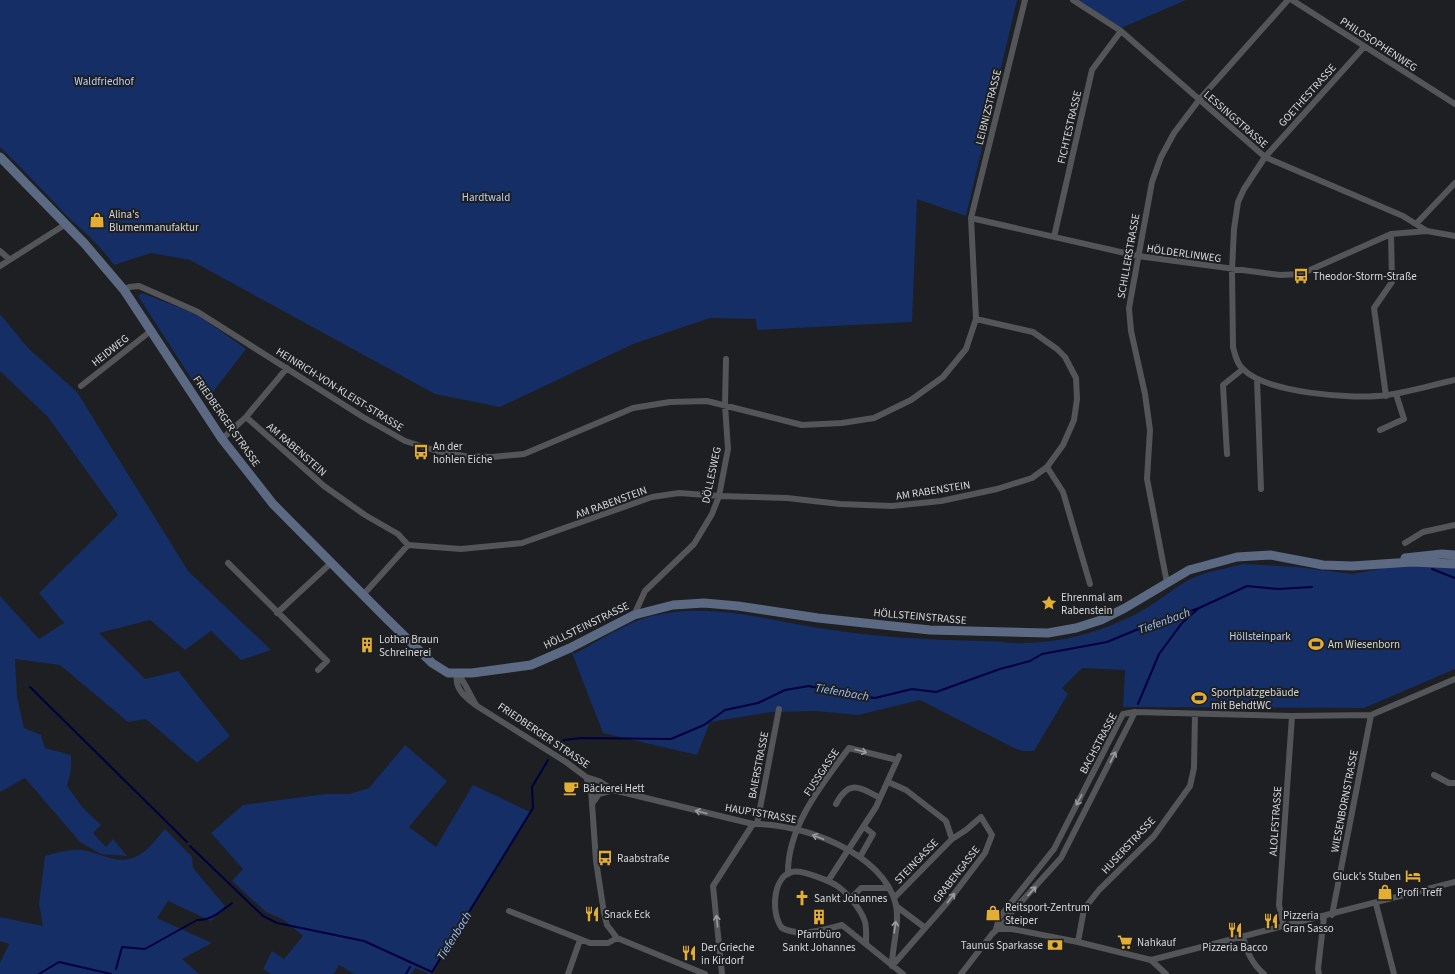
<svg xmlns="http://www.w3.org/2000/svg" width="1455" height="974" viewBox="0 0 1455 974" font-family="'Source Sans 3',sans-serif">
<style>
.green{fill:#152e66}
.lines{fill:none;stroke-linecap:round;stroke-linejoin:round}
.stream{stroke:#00003f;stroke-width:2}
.street{stroke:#535558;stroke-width:6}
.secondary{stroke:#5c6983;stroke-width:9}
.oneway{stroke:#9b9c9f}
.labels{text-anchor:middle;stroke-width:4;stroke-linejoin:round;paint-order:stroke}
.street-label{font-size:11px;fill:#d6d7d9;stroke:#1d1f22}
.park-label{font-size:11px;fill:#bbd0f7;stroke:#1d1f22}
.poi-label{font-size:11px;fill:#d6d7d9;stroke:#1d1f22;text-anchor:start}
.water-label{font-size:12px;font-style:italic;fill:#a0bff9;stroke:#1d1f22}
</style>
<rect width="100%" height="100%" fill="#1d1f22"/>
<path class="green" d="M0 0H1017L966 216 917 199 912 322 757 330 756 319 710 318 633 344 500 407 435 394 190 260 151 253 114 265C100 245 84 232 67 216 45 193 23 169 0 147Z
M1074 0H1186L1119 29Z
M142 293 198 315 246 349 206 401 138 296Z
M0 314 28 348 77 392 188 571 271 650 241 660 211 631 185 650 150 620 99 633 145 679 178 671 230 736 197 763 146 719 128 722 60 665 15 659 17 697 24 728 41 735 45 748 71 755V771L67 786 83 808 101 825 93 833 106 847 113 839 127 856 101 854 80 842 25 778 0 792V596L39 639 64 623 39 593 118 515 48 417 0 371Z
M1243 564 1297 567 1353 574 1395 566 1422 565 1455 568V669L1364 708 1123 707 1125 670 1082 668 1062 688 1068 694 1034 751H1023L1014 748 920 700 858 715 816 711 772 712 710 722 697 755 603 733 570 648 574 654C599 641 625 623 652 616 708 602 764 619 819 628 873 637 928 640 983 641 997 641 1011 644 1025 643 1068 642 1108 630 1145 609 1160 600 1174 588 1189 580 1205 571 1226 569 1243 564Z
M405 745 447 781 409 827 436 847 473 785 530 812 430 974 415 968 411 974H354L339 965 334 974H271L263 969 272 951 284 959 303 936 284 920 266 912 232 881 243 869 211 833 243 805 325 794H349L369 788Z
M165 829 192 857 193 868 225 906 211 921 168 901 157 918 212 943 182 959 199 974H0V963L9 944 0 941V917L43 926 39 904 45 856C57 853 70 849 82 850 102 853 119 867 139 855 149 850 157 837 165 829Z"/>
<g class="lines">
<path class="stream" d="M1432 569 1455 578
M30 687 187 842
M1138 704 1159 654 1182 623 1199 608 1247 586 1278 589 1312 587
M557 748 564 740 581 738 671 739 704 725 725 710 758 703 785 690 809 686 843 694 875 698 912 689 936 692 1000 669 1030 661 1042 654 1107 642 1136 630 1199 608
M190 846 263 916 277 923 364 941 432 972 533 808 532 787 548 760
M116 969 122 947 145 949 197 920C211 921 221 911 232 903
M39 974 59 962 111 974
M406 974 410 967"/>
<path class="street" d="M1073 0 1121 31 1265 157 1403 216 1427 231
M1292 0 1455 104
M1364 47 1265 157 1244 189 1238 202 1234 229 1232 270 1233 347C1235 355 1237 364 1243 369 1266 393 1354 400 1387 395 1410 392 1432 385 1455 380
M971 218 1138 256 1280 275 1301 274 1391 234 1427 231 1455 236
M1416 224 1455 183
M1054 237 1092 70 1121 31
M0 251 9 259
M0 266 66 224
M124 290 129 287 139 286 198 312 363 417 405 441 437 451 464 456 492 457 524 454 633 408 670 402 707 401 802 425 842 423 874 418 911 400 943 377 966 349 976 319 971 218 1025 0
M1257 379 1261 489
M81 386 152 330
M1386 396 1374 308 1392 282 1391 234
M246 417 324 486 365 515 398 534 408 545 461 549 522 543 652 497 679 493 719 496 787 498 840 504 892 506 941 501 997 489 1032 478 1047 467 1063 445 1074 420 1077 399 1076 378 1065 357 1057 349 1033 332 976 319
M1380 430 1404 419 1396 394
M222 439 246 417 287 368
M1227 454 1223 385 1243 369
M1047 467 1063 492 1090 584
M1405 543 1423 532 1455 525
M228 563 327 661 318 670
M1167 583 1147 479 1150 430 1145 394 1131 331 1129 308 1152 182 1161 157 1174 133 1199 100 1288 0
M363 595 408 545
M277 613 331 563
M634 615 645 591 694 544 712 514 719 496 728 449 725 405 726 359
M477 706C469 695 466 682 457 674 454 689 466 698 477 706L566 762 586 777 591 789 596 861 604 913 607 925 617 938 705 974
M1434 775 1449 783H1455
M586 777 599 781 613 790 753 824C800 823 884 852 896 905 900 924 892 946 892 966
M888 782 906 790 946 821 952 839
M592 804 599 794 613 790
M836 804C849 779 860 787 880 798
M757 824 779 709
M860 857 873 834 864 827
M788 874C787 827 822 784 849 748L897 760
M828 881 876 807 899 756
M850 899 861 888H888
M1376 904 1394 974
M896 906 924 927
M509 911 590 943H608L617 938
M1332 915 1371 715
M1284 927 1279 905 1292 716
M996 929 999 918 1054 849 1123 714 1135 712 1292 716 1371 715 1455 679
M996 929H1012L1078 942 1151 960 1455 882
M1243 937C1247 952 1252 964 1264 974
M1078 942 1084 909 1099 890 1154 836 1190 786 1194 768 1195 714
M866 943C866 936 867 925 864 919 860 909 849 895 840 888 833 882 801 869 792 872 772 877 771 915 782 928 799 937 825 930 842 925L903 974
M1151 960 1166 974
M892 966 947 903 985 853 992 835 981 817 966 830 952 839 894 898
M568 974 580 940
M722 974 713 886 753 824
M961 974 992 934 1004 923 1011 913 1061 858 1135 712
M1319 974 1318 969 1324 917"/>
<path class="secondary" d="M0 157 84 243 124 290 222 439 273 504 386 618 432 663 448 673H472L531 665 570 648 634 615 673 605 704 603 738 606 818 618 930 630 1048 633 1076 628 1101 620 1125 608 1189 570 1237 557 1270 555 1323 565 1352 566 1412 562 1455 564
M1405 558 1442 554 1455 555"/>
</g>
<defs><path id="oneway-shaft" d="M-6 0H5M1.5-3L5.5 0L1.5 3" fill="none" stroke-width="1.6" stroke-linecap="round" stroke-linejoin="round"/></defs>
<g class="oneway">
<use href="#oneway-shaft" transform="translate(861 751) rotate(15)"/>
<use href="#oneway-shaft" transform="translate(1113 757) rotate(-63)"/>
<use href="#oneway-shaft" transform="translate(1079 800) rotate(117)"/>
<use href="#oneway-shaft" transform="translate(701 812) rotate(-166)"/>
<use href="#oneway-shaft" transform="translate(818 837) rotate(-159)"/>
<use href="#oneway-shaft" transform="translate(1032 891) rotate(-47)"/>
<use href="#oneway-shaft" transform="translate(951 898) rotate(-52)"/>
<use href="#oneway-shaft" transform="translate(717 921) rotate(-96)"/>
<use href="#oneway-shaft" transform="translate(895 927) rotate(-82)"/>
</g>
<defs>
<g id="shop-bare" transform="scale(1.2)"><path d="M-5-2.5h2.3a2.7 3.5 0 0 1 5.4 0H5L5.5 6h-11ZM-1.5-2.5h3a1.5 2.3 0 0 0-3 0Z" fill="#e4ae35" stroke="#1d1f22" stroke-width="2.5" paint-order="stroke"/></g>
<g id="bus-bare" transform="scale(1.2)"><path d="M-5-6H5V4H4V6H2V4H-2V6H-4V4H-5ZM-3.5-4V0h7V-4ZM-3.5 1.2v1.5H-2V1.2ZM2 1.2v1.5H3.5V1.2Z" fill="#e4ae35" stroke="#1d1f22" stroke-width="2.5" paint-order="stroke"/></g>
<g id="sight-bare" transform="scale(1.2)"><path d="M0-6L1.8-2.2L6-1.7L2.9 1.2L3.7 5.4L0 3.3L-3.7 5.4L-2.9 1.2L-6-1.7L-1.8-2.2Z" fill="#e4ae35" stroke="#1d1f22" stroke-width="2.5" paint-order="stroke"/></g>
<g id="stadium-bare" transform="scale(1.2)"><path d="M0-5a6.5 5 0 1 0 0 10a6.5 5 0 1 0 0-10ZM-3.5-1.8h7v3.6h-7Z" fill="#e4ae35" stroke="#1d1f22" stroke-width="2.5" paint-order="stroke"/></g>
<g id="building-bare" transform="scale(1.2)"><path d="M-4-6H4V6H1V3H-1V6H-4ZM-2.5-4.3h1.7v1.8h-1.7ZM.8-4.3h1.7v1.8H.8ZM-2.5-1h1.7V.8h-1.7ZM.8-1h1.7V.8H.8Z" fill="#e4ae35" stroke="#1d1f22" stroke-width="2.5" paint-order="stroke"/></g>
<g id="cafe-bare" transform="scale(1.2)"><path d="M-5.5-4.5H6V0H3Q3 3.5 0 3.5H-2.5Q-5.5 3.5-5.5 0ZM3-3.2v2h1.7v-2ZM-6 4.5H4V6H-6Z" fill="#e4ae35" stroke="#1d1f22" stroke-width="2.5" paint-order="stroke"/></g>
<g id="hotel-bare" transform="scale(1.2)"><path d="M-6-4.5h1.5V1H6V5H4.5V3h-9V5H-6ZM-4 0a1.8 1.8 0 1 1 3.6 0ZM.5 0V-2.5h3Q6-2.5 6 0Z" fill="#e4ae35" stroke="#1d1f22" stroke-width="2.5" paint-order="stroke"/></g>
<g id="church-bare" transform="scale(1.2)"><path d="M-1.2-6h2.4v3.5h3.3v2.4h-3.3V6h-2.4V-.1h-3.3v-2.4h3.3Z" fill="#e4ae35" stroke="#1d1f22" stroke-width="2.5" paint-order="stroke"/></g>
<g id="restaurant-bare" transform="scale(1.2)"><path d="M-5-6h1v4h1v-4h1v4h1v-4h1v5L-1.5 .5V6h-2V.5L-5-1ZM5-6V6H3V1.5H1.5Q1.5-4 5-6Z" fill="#e4ae35" stroke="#1d1f22" stroke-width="2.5" paint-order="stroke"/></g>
<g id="supermarket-bare" transform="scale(1.2)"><path d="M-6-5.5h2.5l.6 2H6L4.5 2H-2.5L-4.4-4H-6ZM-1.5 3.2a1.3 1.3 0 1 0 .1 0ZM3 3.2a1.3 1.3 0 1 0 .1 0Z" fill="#e4ae35" stroke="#1d1f22" stroke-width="2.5" paint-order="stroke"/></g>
<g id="bank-bare" transform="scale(1.2)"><path d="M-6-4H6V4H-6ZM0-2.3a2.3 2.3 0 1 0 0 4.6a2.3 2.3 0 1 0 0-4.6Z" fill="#e4ae35" stroke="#1d1f22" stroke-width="2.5" paint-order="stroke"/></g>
</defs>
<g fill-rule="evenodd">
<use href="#shop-bare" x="97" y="220"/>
<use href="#bus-bare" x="1301" y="276"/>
<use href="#bus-bare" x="421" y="452"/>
<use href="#sight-bare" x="1049" y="603"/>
<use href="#stadium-bare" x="1316" y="644"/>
<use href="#building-bare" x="367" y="645"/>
<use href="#stadium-bare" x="1199" y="698"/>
<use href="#cafe-bare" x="571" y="788"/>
<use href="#bus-bare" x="605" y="858"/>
<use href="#hotel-bare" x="1413" y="876"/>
<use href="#shop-bare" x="1385" y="892"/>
<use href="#church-bare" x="802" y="898"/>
<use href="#shop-bare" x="993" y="913"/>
<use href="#restaurant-bare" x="592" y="914"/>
<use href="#building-bare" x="819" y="917"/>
<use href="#restaurant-bare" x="1271" y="921"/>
<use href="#restaurant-bare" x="1235" y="930"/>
<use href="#supermarket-bare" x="1125" y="942"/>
<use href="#bank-bare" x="1055" y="945"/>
<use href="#restaurant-bare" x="689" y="953"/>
</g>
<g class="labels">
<g class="street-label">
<text transform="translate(1379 44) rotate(33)" y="4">PHILOSOPHENWEG</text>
<text transform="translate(1307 95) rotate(-48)" y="4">GOETHESTRASSE</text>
<text transform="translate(988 107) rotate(-76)" y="4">LEIBNIZSTRASSE</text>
<text transform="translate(1236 119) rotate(41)" y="4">LESSINGSTRASSE</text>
<text transform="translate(1069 127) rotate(-77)" y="4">FICHTESTRASSE</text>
<text transform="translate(1184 253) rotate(8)" y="4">HÖLDERLINWEG</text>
<text transform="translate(1128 256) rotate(-80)" y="4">SCHILLERSTRASSE</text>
<text transform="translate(110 350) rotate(-38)" y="4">HEIDWEG</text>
<text transform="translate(340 389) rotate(32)" y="4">HEINRICH-VON-KLEIST-STRASSE</text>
<text transform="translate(227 421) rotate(55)" y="4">FRIEDBERGER STRASSE</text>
<text transform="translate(297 449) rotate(41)" y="4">AM RABENSTEIN</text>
<text transform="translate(711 475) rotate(-78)" y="4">DÖLLESWEG</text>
<text transform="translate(933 490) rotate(-9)" y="4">AM RABENSTEIN</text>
<text transform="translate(611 502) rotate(-20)" y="4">AM RABENSTEIN</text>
<text transform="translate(920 616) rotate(5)" y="4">HÖLLSTEINSTRASSE</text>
<text transform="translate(586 625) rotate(-26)" y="4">HÖLLSTEINSTRASSE</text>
<text transform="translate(544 735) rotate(34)" y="4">FRIEDBERGER STRASSE</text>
<text transform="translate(1098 743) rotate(-62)" y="4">BACHSTRASSE</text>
<text transform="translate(758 765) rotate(-79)" y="4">BAIERSTRASSE</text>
<text transform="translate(821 772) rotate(-56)" y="4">FUSSGASSE</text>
<text transform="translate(1344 801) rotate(-79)" y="4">WIESENBORNSTRASSE</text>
<text transform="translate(761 813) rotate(10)" y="4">HAUPTSTRASSE</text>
<text transform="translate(1275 821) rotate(-86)" y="4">ALOLFSTRASSE</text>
<text transform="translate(1128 845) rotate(-47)" y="4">HUSERSTRASSE</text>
<text transform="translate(916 861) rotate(-46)" y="4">STEINGASSE</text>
<text transform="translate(956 874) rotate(-52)" y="4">GRABENGASSE</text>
</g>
<g class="park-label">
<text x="104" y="85">Waldfriedhof</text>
<text x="486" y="201">Hardtwald</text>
<text x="1260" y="640">Höllsteinpark</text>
</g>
<g class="poi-label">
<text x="109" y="218">Alina's<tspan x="109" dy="13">Blumenmanufaktur</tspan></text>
<text x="1313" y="280">Theodor-Storm-Straße</text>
<text x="433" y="450">An der<tspan x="433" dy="13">hohlen Eiche</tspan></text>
<text x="1061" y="601">Ehrenmal am<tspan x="1061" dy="13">Rabenstein</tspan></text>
<text x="379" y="643">Lothar Braun<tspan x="379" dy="13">Schreinerei</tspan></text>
<text x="1328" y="648">Am Wiesenborn</text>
<text x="1211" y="696">Sportplatzgebäude<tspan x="1211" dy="13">mit BehdtWC</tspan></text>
<text x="583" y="792">Bäckerei Hett</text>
<text x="617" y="862">Raabstraße</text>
<text x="1401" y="880" text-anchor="end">Gluck's Stuben</text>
<text x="1397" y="896">Profi Treff</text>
<text x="814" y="902">Sankt Johannes</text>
<text x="1005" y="911">Reitsport-Zentrum<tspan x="1005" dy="13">Steiper</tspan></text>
<text x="604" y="918">Snack Eck</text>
<text x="1283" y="919">Pizzeria<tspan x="1283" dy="13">Gran Sasso</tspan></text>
<text x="819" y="938" text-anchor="middle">Pfarrbüro<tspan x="819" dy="13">Sankt Johannes</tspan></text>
<text x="1137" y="946">Nahkauf</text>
<text x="1043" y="949" text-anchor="end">Taunus Sparkasse</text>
<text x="701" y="951">Der Grieche<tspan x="701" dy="13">in Kirdorf</tspan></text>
<text x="1235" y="951" text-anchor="middle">Pizzeria Bacco</text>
</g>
<g class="water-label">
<text transform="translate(1164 621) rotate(-20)" y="4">Tiefenbach</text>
<text transform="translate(842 692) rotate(10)" y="4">Tiefenbach</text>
<text transform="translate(454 936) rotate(-58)" y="4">Tiefenbach</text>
</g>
</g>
</svg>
